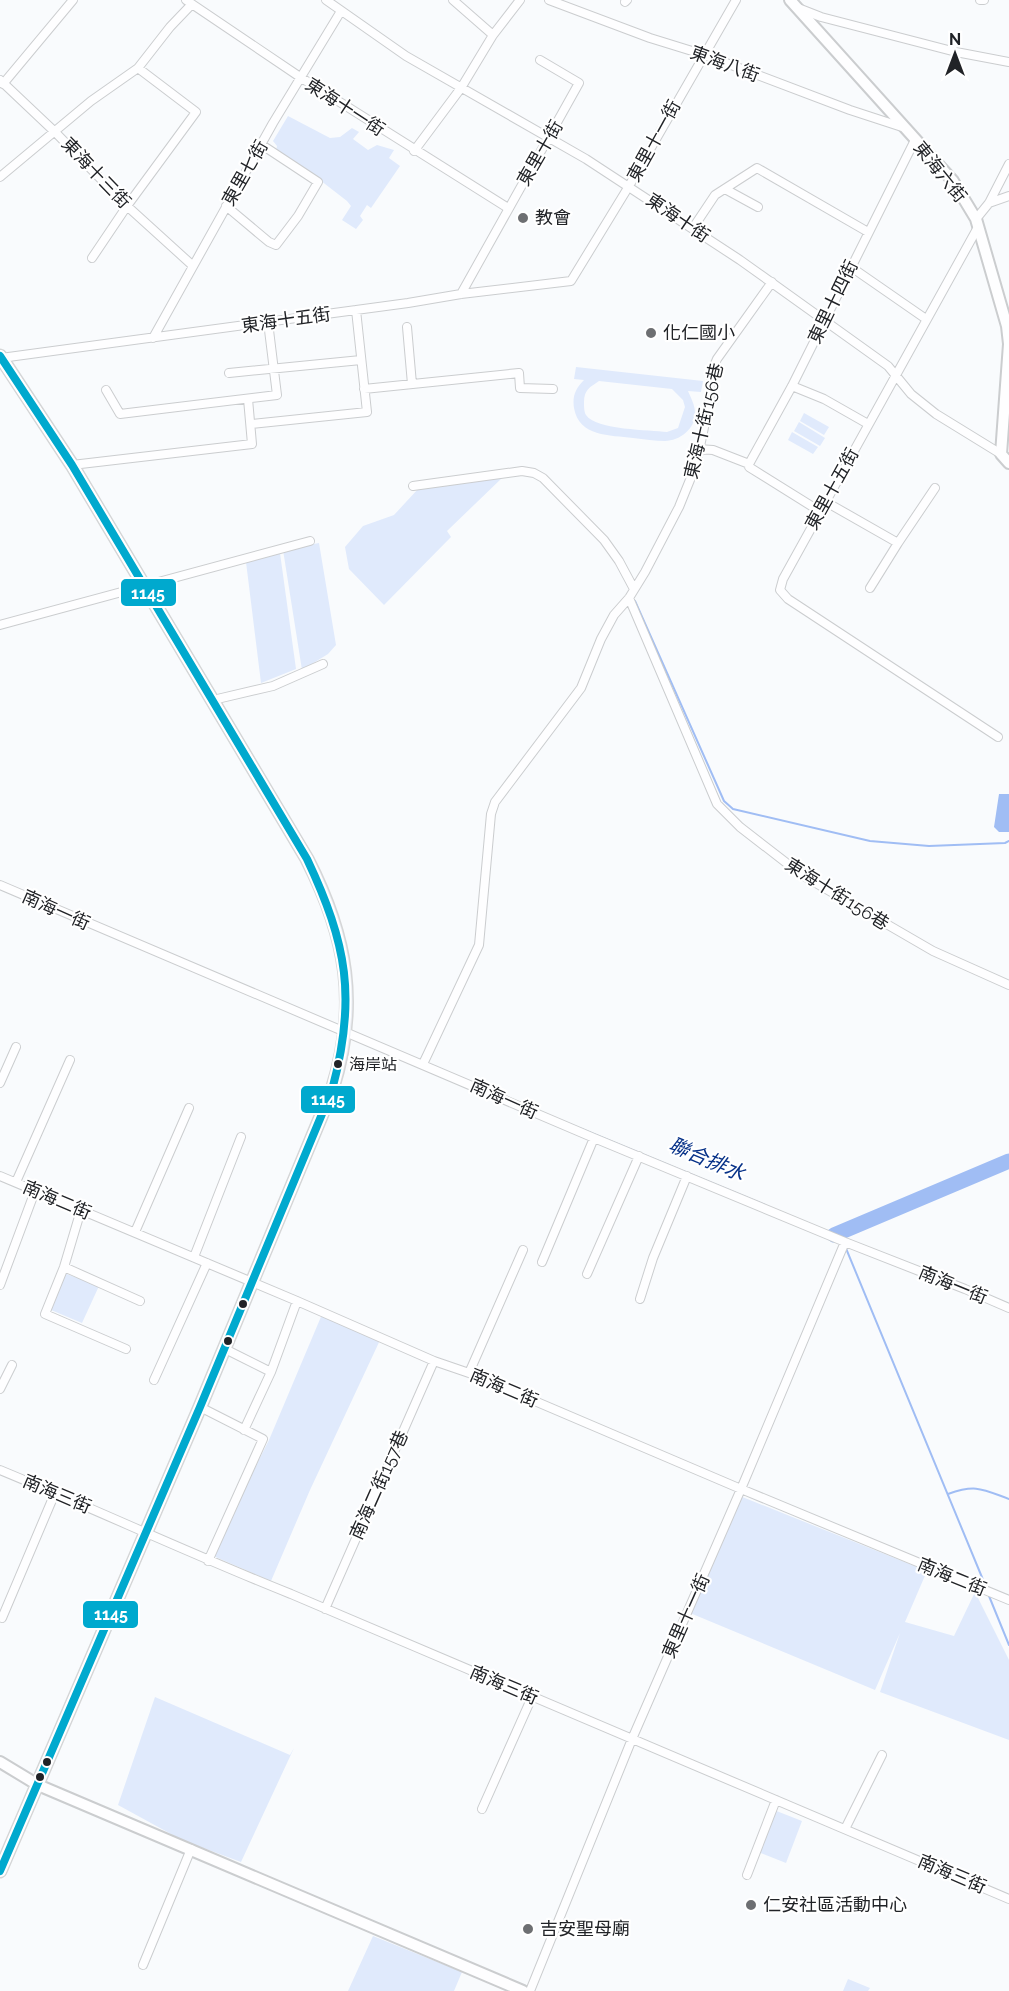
<svg xmlns="http://www.w3.org/2000/svg" width="1009" height="1991" viewBox="0 0 1009 1991" font-family="Raleway,'Noto Sans TC',sans-serif">
<style>
.green{fill:#e0eafc;fill-rule:evenodd}
.water{fill:#a0bdf4}
.lines{fill:none;stroke-linecap:round;stroke-linejoin:round}
.stream{stroke:#a0bdf4;stroke-width:2}
.river{stroke:#a0bdf4;stroke-width:15}
.street-casing{stroke:#cbcdcf;stroke-width:10}
.secondary-casing{stroke:#cbcdcf;stroke-width:14}
.primary-casing{stroke:#d5d6d7;stroke-width:15}
.street{stroke:#fefeff;stroke-width:8}
.secondary{stroke:#fefeff;stroke-width:10}
.primary{stroke:#eceff5;stroke-width:12}
.bus-1-casing{stroke:#fff;stroke-width:12}
.bus-1{stroke:#00a9ce;stroke-width:8}
.poi-dot{fill:#6d6f72;stroke:#fff;stroke-width:2}
.bus-dot{fill:#212327;stroke:#fff;stroke-width:2}
.labels{text-anchor:middle;stroke-width:4.5;stroke-linejoin:round;paint-order:stroke}
.bus-label{font-size:16px;fill:#212327;stroke:#fff;text-anchor:start}
.street-label{font-size:18px;fill:#212327;stroke:#fff}
.poi-label{font-size:18px;fill:#212327;stroke:#fff;text-anchor:start}
.water-label{font-size:20px;font-style:italic;fill:#063188;stroke:#fff}
.line-badge{stroke:#fff;stroke-width:2}
.badge-label{font-size:16px;text-anchor:middle;font-weight:bold;fill:#fff}
</style>
<rect width="100%" height="100%" fill="#f9fbfd"/>
<path class="green" d="M288 116 330 138 340 137 352 128 359 132 353 139 368 150 377 145 394 150 389 158 400 166 371 208 367 205 360 216 363 220 356 229 342 220 351 206 347 201 316 177 276 151 277 146 273 141Z
M576 367 703 381 701 392 688 391C691 398 695 405 695 413 696 428 680 441 665 441 655 441 644 439 633 438 610 435 579 437 574 408 572 396 576 388 584 380L574 379ZM599 381 672 389 683 400 685 407 678 428 667 432C650 430 596 430 586 415 584 412 584 406 584 402 584 390 590 387 599 381Z
M804 413 829 427 824 435 800 421Z
M799 422 825 438 820 446 794 431Z
M792 432 818 447 813 454 788 440Z
M502 478 447 531 451 537 384 605 349 569 345 547 363 526 394 515 418 489Z
M319 543 336 645 328 654 302 670 283 550Z
M280 553 296 669 261 683 246 562Z
M64 1273 99 1286 82 1323 51 1310Z
M323 1312 381 1338 310 1490 271 1581 211 1555 269 1440Z
M735 1494 927 1571 905 1622 954 1636 975 1592 1009 1660V1740L880 1692 900 1633 875 1690 690 1613Z
M155 1697 290 1755 294 1748 241 1862 182 1840 118 1805Z
M774 1810 802 1821 786 1863 758 1852Z
M373 1936 462 1972 454 1991H348Z
M848 1979 870 1988 868 1991H843Z"/>
<path class="water" d="M999 794H1009V832H999L994 827Z"/>
<g class="lines">
<path class="stream" d="M635 601 724 801 733 809 870 841 929 846 1005 843 1009 841
M579 1128 765 1205
M845 1246 986 1587
M948 1494C976 1484 982 1489 1009 1499
M989 1596 1009 1645"/>
<path class="river" d="M834 1235 1009 1161"/>
<g class="street-casing">
<path id="street" d="M186 0 300 77 508 208
M326 0 406 56 586 159 740 260 888 366 911 394 936 414 1001 454
M453 0 493 35
M549 0 650 38 705 55 850 110 902 127
M980 0H984
M625 2 627 0
M798 8 821 17 956 52 1009 62
M0 80 55 132 127 206 192 265
M3 84 73 0
M414 151 461 88 493 35 520 0
M0 177 91 101 138 68 170 27 192 4
M725 189 758 207
M989 203 1009 196
M226 206 269 242 276 245 298 216 318 182 262 145
M976 219 989 203 1009 164
M693 228 715 195 757 168 868 232
M977 229 783 579 780 590 788 599 998 737
M92 258 127 206 196 112 138 68
M851 267 926 319
M461 294 579 83 540 60
M407 327 412 384
M153 338 273 123 341 11
M1 358 408 303 461 294 571 281 629 186 736 0
M229 373 361 360
M792 386 824 399 868 424
M364 389 519 373 520 388 553 389
M106 390 120 414 277 395 268 322
M251 424 367 412 356 310
M698 449 713 450 749 464
M749 464 792 386 915 140
M749 464V467L821 512
M72 465 252 444 248 399
M413 486 522 471 534 473 543 478 604 540 619 561 634 589
M826 502 898 543 870 588
M898 543 935 488
M629 598 717 804 740 827 802 875 933 951 1009 985
M0 625 310 541
M213 700 273 686 323 664
M0 885 594 1138 845 1242 965 1289 1009 1308
M423 1064 479 945 491 814 495 802 581 688 601 639 614 615 629 598 645 572 679 507 696 465 709 404 712 371 717 359 772 282
M0 1083 16 1047
M0 1176 297 1301 434 1361 469 1373 741 1489 1009 1600
M16 1182 70 1060
M81 1210 64 1267 45 1314 126 1349
M135 1232 189 1108
M194 1257 241 1137
M542 1262 594 1138
M64 1267 140 1301
M587 1274 639 1156
M0 1285 35 1191
M640 1299 653 1258 687 1176
M225 1349 271 1372
M469 1373 523 1250
M154 1380 207 1263
M0 1389 12 1365
M200 1407 263 1439 208 1561
M244 1430 271 1372 297 1301
M0 1470C97 1510 193 1555 291 1594L1009 1899
M325 1609 434 1361
M2 1618 55 1493
M482 1809 532 1697
M845 1829 882 1755
M747 1875 776 1800
M143 1965 191 1849
M530 1991 632 1739 741 1489 845 1242"/>
</g>
<g class="secondary-casing">
<path id="secondary" d="M790 0 953 181 976 219 1007 326 1009 344 1001 454 1009 463
M0 1762 38 1785 523 1991"/>
</g>
<g class="primary-casing">
<path id="primary" d="M0 356 72 465 307 859C347 937 359 1005 332 1090L200 1407 0 1871"/>
</g>
<use href="#street" class="street"/>
<use href="#secondary" class="secondary"/>
<use href="#primary" class="primary"/>
<g class="bus-1-casing">
<path id="bus-1" d="M0 356 72 465 307 859C347 944 357 998 332 1090L200 1407 0 1871"/>
</g>
<use href="#bus-1" class="bus-1"/>
</g>
<g class="poi-dot">
<circle cx="523" cy="218" r="6"/>
<circle cx="651" cy="333" r="6"/>
<circle cx="751" cy="1905" r="6"/>
<circle cx="528" cy="1929" r="6"/>
</g>
<g class="bus-dot">
<circle cx="338" cy="1064" r="5"/>
<circle cx="243" cy="1304" r="5"/>
<circle cx="228" cy="1341" r="5"/>
<circle cx="47" cy="1762" r="5"/>
<circle cx="40" cy="1777" r="5"/>
</g>
<g class="labels">
<g class="bus-label">
<text x="349" y="1070">海岸站</text>
</g>
<g class="street-label">
<text transform="translate(725 64) rotate(20)" y="6">東海八街</text>
<text transform="translate(345 107) rotate(33)" y="6">東海十一街</text>
<text transform="translate(654 141) rotate(-61)" y="6">東里十一街</text>
<text transform="translate(540 153) rotate(-60)" y="6">東里十街</text>
<text transform="translate(940 172) rotate(51)" y="6">東海六街</text>
<text transform="translate(96 173) rotate(46)" y="6">東海十三街</text>
<text transform="translate(245 173) rotate(-60)" y="6">東里七街</text>
<text transform="translate(678 218) rotate(34)" y="6">東海十街</text>
<text transform="translate(833 302) rotate(-64)" y="6">東里十四街</text>
<text transform="translate(286 320) rotate(-8)" y="6">東海十五街</text>
<text transform="translate(704 421) rotate(-77)" y="6">東海十街156巷</text>
<text transform="translate(832 489) rotate(-61)" y="6">東里十五街</text>
<text transform="translate(837 894) rotate(32)" y="6">東海十街156巷</text>
<text transform="translate(56 910) rotate(24)" y="6">南海一街</text>
<text transform="translate(504 1099) rotate(24)" y="6">南海一街</text>
<text transform="translate(57 1200) rotate(23)" y="6">南海二街</text>
<text transform="translate(953 1285) rotate(22)" y="6">南海一街</text>
<text transform="translate(504 1388) rotate(23)" y="6">南海二街</text>
<text transform="translate(379 1485) rotate(-66)" y="6">南海二街157巷</text>
<text transform="translate(57 1494) rotate(23)" y="6">南海三街</text>
<text transform="translate(952 1577) rotate(22)" y="6">南海二街</text>
<text transform="translate(686 1616) rotate(-66)" y="6">東里十一街</text>
<text transform="translate(504 1685) rotate(23)" y="6">南海三街</text>
<text transform="translate(952 1874) rotate(23)" y="6">南海三街</text>
</g>
<g class="poi-label">
<text x="535" y="224">教會</text>
<text x="663" y="339">化仁國小</text>
<text x="763" y="1911">仁安社區活動中心</text>
<text x="540" y="1935">吉安聖母廟</text>
</g>
<g class="water-label">
<text transform="translate(707 1159) rotate(23)" y="7">聯合排水</text>
</g>
</g>
<g class="line-badge">
<rect x="120" y="578" width="57" height="29" rx="6" fill="#00a9ce"/>
<rect x="300" y="1085" width="56" height="29" rx="6" fill="#00a9ce"/>
<rect x="82" y="1600" width="57" height="29" rx="6" fill="#00a9ce"/>
</g>
<g class="badge-label">
<text x="148" y="599">1145</text>
<text x="328" y="1105">1145</text>
<text x="111" y="1620">1145</text>
</g>
<g transform="translate(955 54)" stroke="#ffffff" stroke-width="4.5" paint-order="stroke">
<path d="M0-4.5L10 22L0 15L-10 22Z" fill="#212327"/>
<text y="-9" font-size="16" font-weight="bold" text-anchor="middle" fill="#212327">N</text>
</g>
</svg>
